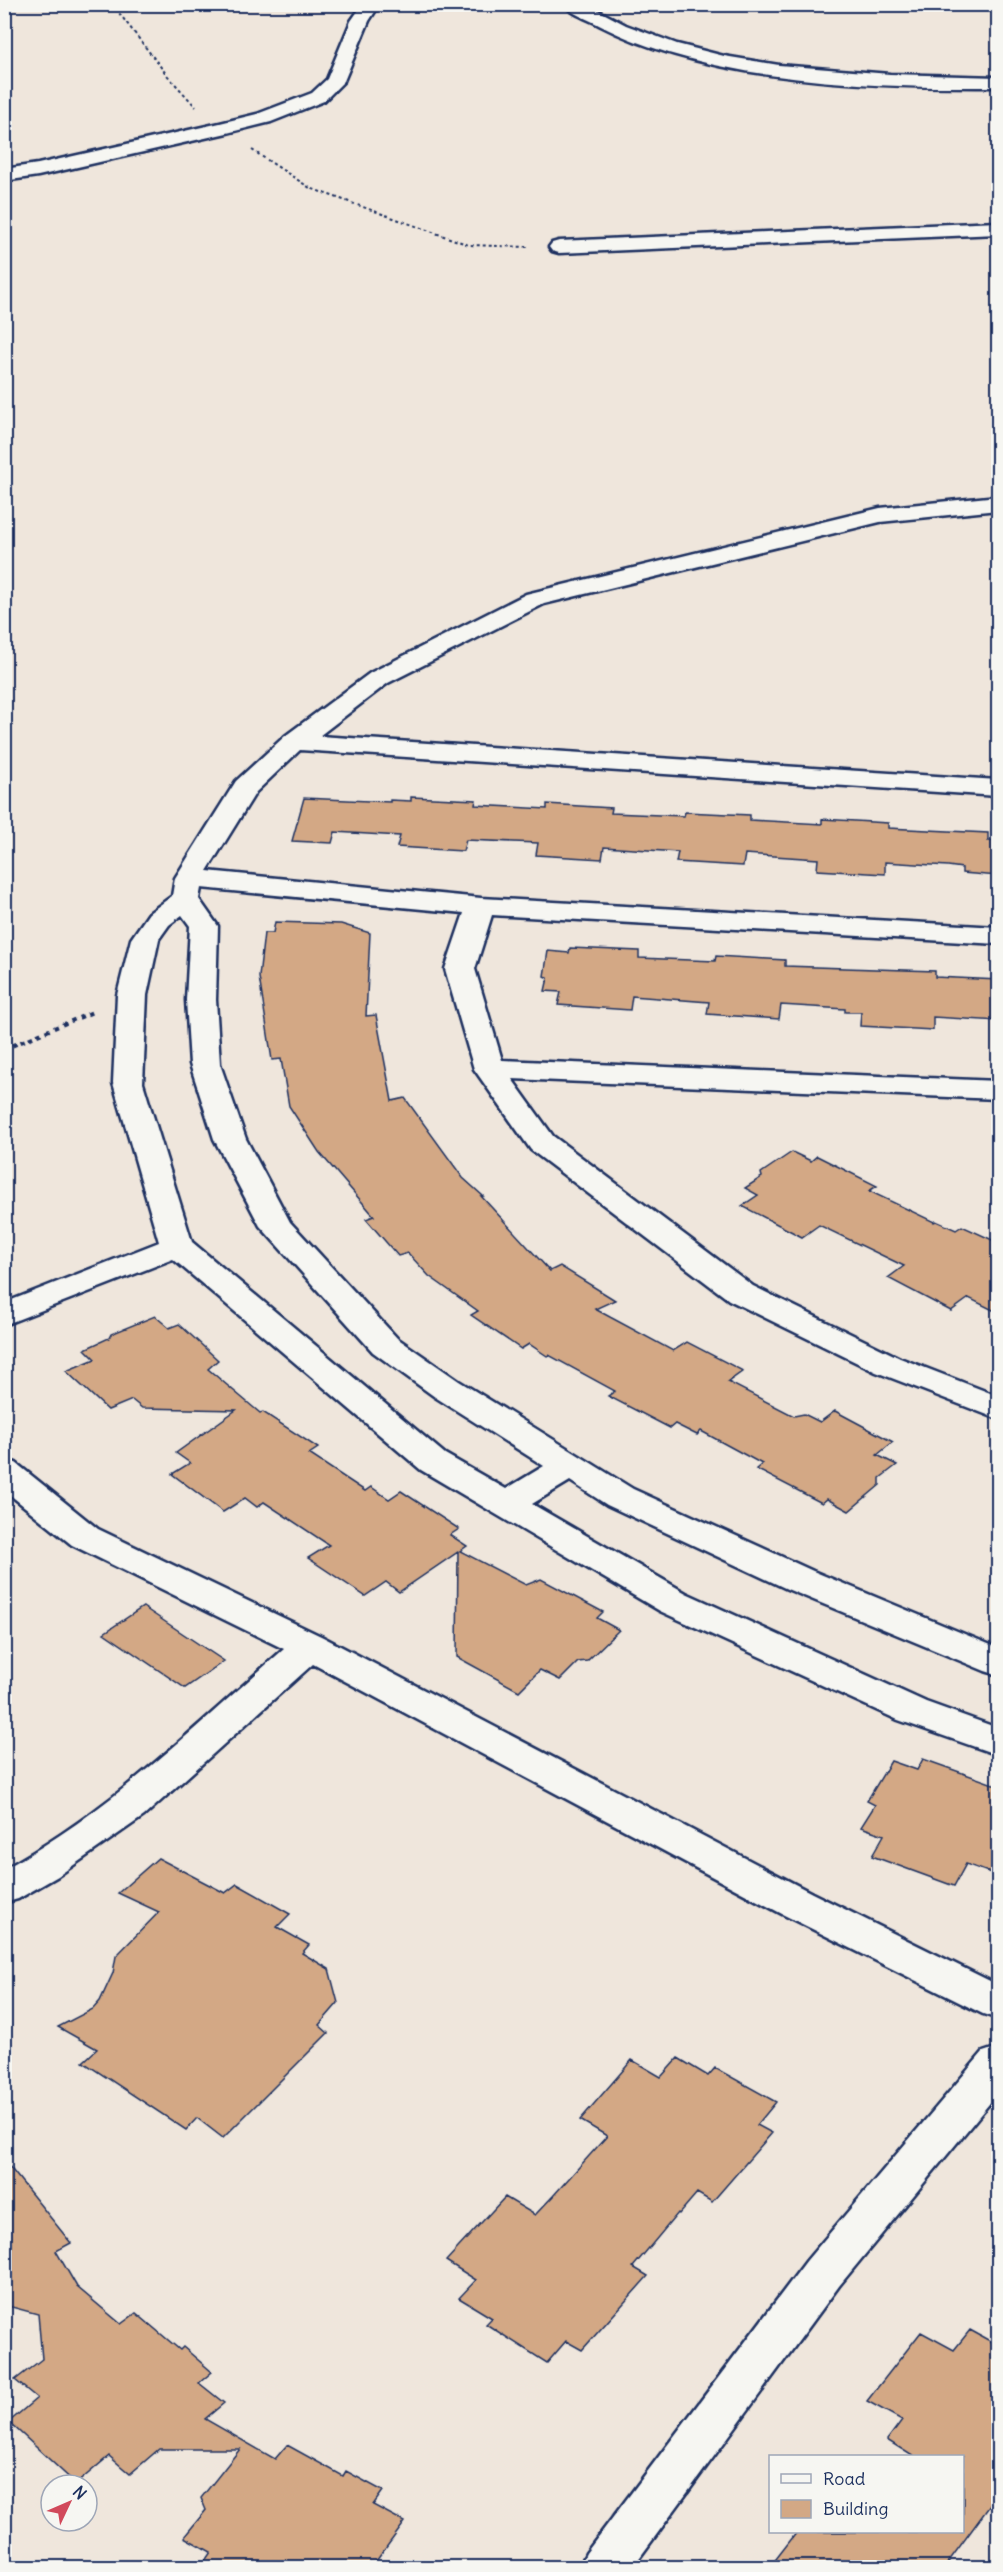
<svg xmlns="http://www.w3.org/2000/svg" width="1003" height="2572" viewBox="0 0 1003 2572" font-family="Delius,sans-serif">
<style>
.building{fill:#d3a885;stroke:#1b2f5e;stroke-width:1.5}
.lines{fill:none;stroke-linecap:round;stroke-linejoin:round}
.minor-casing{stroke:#1b2f5e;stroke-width:5}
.path-far1{stroke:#1b2f5e;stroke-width:2;stroke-dasharray:3 3;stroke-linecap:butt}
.path{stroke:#1b2f5e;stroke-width:4;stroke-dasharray:4.5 4.5;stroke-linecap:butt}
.minor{fill:#f6f6f2;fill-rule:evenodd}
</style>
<rect width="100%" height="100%" fill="#efe6dc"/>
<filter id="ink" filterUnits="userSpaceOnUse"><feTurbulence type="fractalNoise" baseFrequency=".0167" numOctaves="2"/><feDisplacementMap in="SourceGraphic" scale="12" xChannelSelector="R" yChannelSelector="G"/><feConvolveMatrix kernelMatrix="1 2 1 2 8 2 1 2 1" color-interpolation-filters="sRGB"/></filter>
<g filter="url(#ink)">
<path class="building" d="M411 797 476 800 475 805 547 809V804L612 808 611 813 684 816 685 812 750 815V820L822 824V819L888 823V828L988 833V841H999V876L962 873V868L948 866 885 862V874L817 870 818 859 745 854 743 866 676 862 678 852 604 847 602 859 536 855 538 843 466 840 463 851 397 847 400 836 335 832 332 843 292 841 304 798 390 802V800L411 801Z
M275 922 341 924 370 933 366 1016 376 1015 392 1101 405 1098 463 1178 483 1196H481L550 1271 560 1266 615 1300 595 1309 673 1351 687 1342 743 1371 728 1382 794 1416 804 1414 820 1422 835 1411 893 1442 877 1455 897 1465 880 1478V1485L849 1511 827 1499 822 1503 756 1469 762 1464 701 1431 697 1435 675 1424 670 1428 608 1396 615 1391 549 1355 547 1356 529 1344 521 1349 471 1315 478 1311 429 1276 408 1253 398 1256 366 1219 374 1216 319 1152 289 1106 281 1059 272 1060 259 977 264 933H273Z
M570 948 639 951V958L715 961 716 956 785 960V966L935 971V977L999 980V1021L933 1017V1030L860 1026 861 1012H845V1009L781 1005 779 1019 707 1014 709 1002 632 996 630 1010 558 1005 561 992 545 991 548 978 544 976 548 951 569 953Z
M792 1152 811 1161 817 1156 877 1186 869 1191 934 1222 936 1221 956 1230 962 1226 999 1243V1313L969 1298 951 1311 888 1278 904 1266 819 1225 802 1237 742 1206 758 1195 745 1188 762 1177 761 1173Z
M155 1316 169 1328 179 1324 218 1360 208 1369 260 1413 263 1412 318 1448 309 1454 365 1491 371 1487 389 1499 401 1491 459 1529 450 1535 467 1546 460 1551 526 1585 541 1579 603 1612 597 1618 619 1630 587 1661 578 1662 560 1680 540 1670 519 1691 457 1657 458 1552 399 1592 386 1582 365 1596 308 1558 329 1545 264 1502 257 1507 245 1498 223 1512 172 1474 190 1463 176 1453 236 1410 142 1408 132 1400 108 1410 66 1371 95 1359 85 1349 109 1338 111 1334Z
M143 1607 224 1661 185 1688 104 1633Z
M923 1759 999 1786V1876L966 1864 954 1886 872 1856 884 1835 861 1827 875 1805 867 1801 891 1761 917 1770Z
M158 1858 225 1893 237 1884 290 1914 277 1927 309 1945 302 1953 329 1969 338 2003 319 2025 328 2033 223 2138 197 2118 186 2130 83 2062 97 2049 58 2027 93 2009 100 2001 113 1973 116 1956 159 1912 118 1893Z
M678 2058 708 2076 715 2068 776 2102 757 2125 772 2133 712 2202 697 2193 679 2214 678 2213 633 2267 648 2276 582 2350 566 2341 547 2363 486 2324 492 2318 459 2298 476 2280 446 2261 505 2197 535 2215 553 2196 607 2136 580 2120 632 2060 661 2077Z
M4 2160 71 2243 56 2251 77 2287 121 2324 136 2313 180 2350 183 2347 212 2372 199 2383 224 2403 205 2419 275 2459 287 2445 343 2476 346 2471 383 2491 373 2505 405 2522 371 2568H200L211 2552 184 2537 206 2510 201 2498 240 2449H159L130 2474 109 2456 76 2484 9 2422 37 2398 15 2380 42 2359 38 2314 4 2305Z
M970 2330 999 2346V2493L944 2568H769L797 2532H963V2457H914L887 2440 902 2420 867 2401 921 2332 954 2350Z"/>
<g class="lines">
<g class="minor-casing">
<path id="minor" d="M363 4H380L369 21 344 81 324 101 271 122 227 133 38 176 4 181V169L38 164 220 123 257 114 312 93 327 79 351 21Z
M564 4H586L626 25 677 44 724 56 779 65 890 74 998 77V87C874 88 711 83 599 25 588 19 571 14 564 4Z
M998 222V234L559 253 552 251 549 247 552 243 559 241Z
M998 496V510L880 522 544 604 388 683 319 736 998 780V796L300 750 256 792 207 871 481 898 998 927V944L492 915 475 969 502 1060 998 1081V1099L512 1079 553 1136 753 1286 900 1358 998 1396V1419L876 1372 729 1300 531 1150 474 1069 445 969 464 913 201 888 199 899 218 926 216 1000 220 1064 246 1139 290 1222 397 1338 459 1381 633 1489 813 1571 998 1648V1675L985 1671 787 1589 607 1505 570 1481 532 1504 686 1593 926 1702 998 1728V1755L898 1720 660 1611 421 1470 173 1259 4 1325V1303L159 1242 113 1083 117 995 131 939 149 913 172 896 175 878 236 781 285 736 370 673 526 594 880 508ZM182 915 190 926 186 1000 190 1064 214 1139 260 1226 373 1352 435 1397 544 1466 506 1489 445 1454 192 1242 143 1083 147 995 159 939 169 925Z
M4 1460 16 1463 98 1529 323 1637 812 1893 998 1985V2019L983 2014 784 1915 313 1664 144 1816 58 1876 18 1899 4 1903V1869C109 1812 195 1727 284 1649L72 1545 4 1490Z
M998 2047V2093L839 2286 632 2568H579L586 2553 807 2260 983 2052Z"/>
</g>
<path class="path-far1" d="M112 4 167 75 196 107
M252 150 310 188 469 245 528 247"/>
<path class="path" d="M4 1049 95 1011"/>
<use href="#minor" class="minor"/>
</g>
</g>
<rect width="1003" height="2572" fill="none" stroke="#f6f6f2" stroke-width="24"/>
<rect x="12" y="12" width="979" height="2548" fill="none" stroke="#1b2f5e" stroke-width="2" filter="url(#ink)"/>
<rect x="769" y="2455" width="195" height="78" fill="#f6f6f2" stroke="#9ea6b7" stroke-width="1.5"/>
<rect x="781" y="2474" width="30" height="9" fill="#f6f6f2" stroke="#9ea6b7" stroke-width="1.5"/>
<text x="823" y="2485" font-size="18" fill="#1b2f5e">Road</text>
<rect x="781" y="2500" width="30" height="18" fill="#d3a885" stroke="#9ea6b7" stroke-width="1.5"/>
<text x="823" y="2515" font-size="18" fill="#1b2f5e">Building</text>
<g transform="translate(69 2503) rotate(46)"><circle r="28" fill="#f6f6f2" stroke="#9ea6b7" stroke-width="1.5"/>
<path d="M0-4.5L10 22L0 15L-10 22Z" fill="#d1495b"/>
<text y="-9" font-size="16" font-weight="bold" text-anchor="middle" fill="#1b2f5e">N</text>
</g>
</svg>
